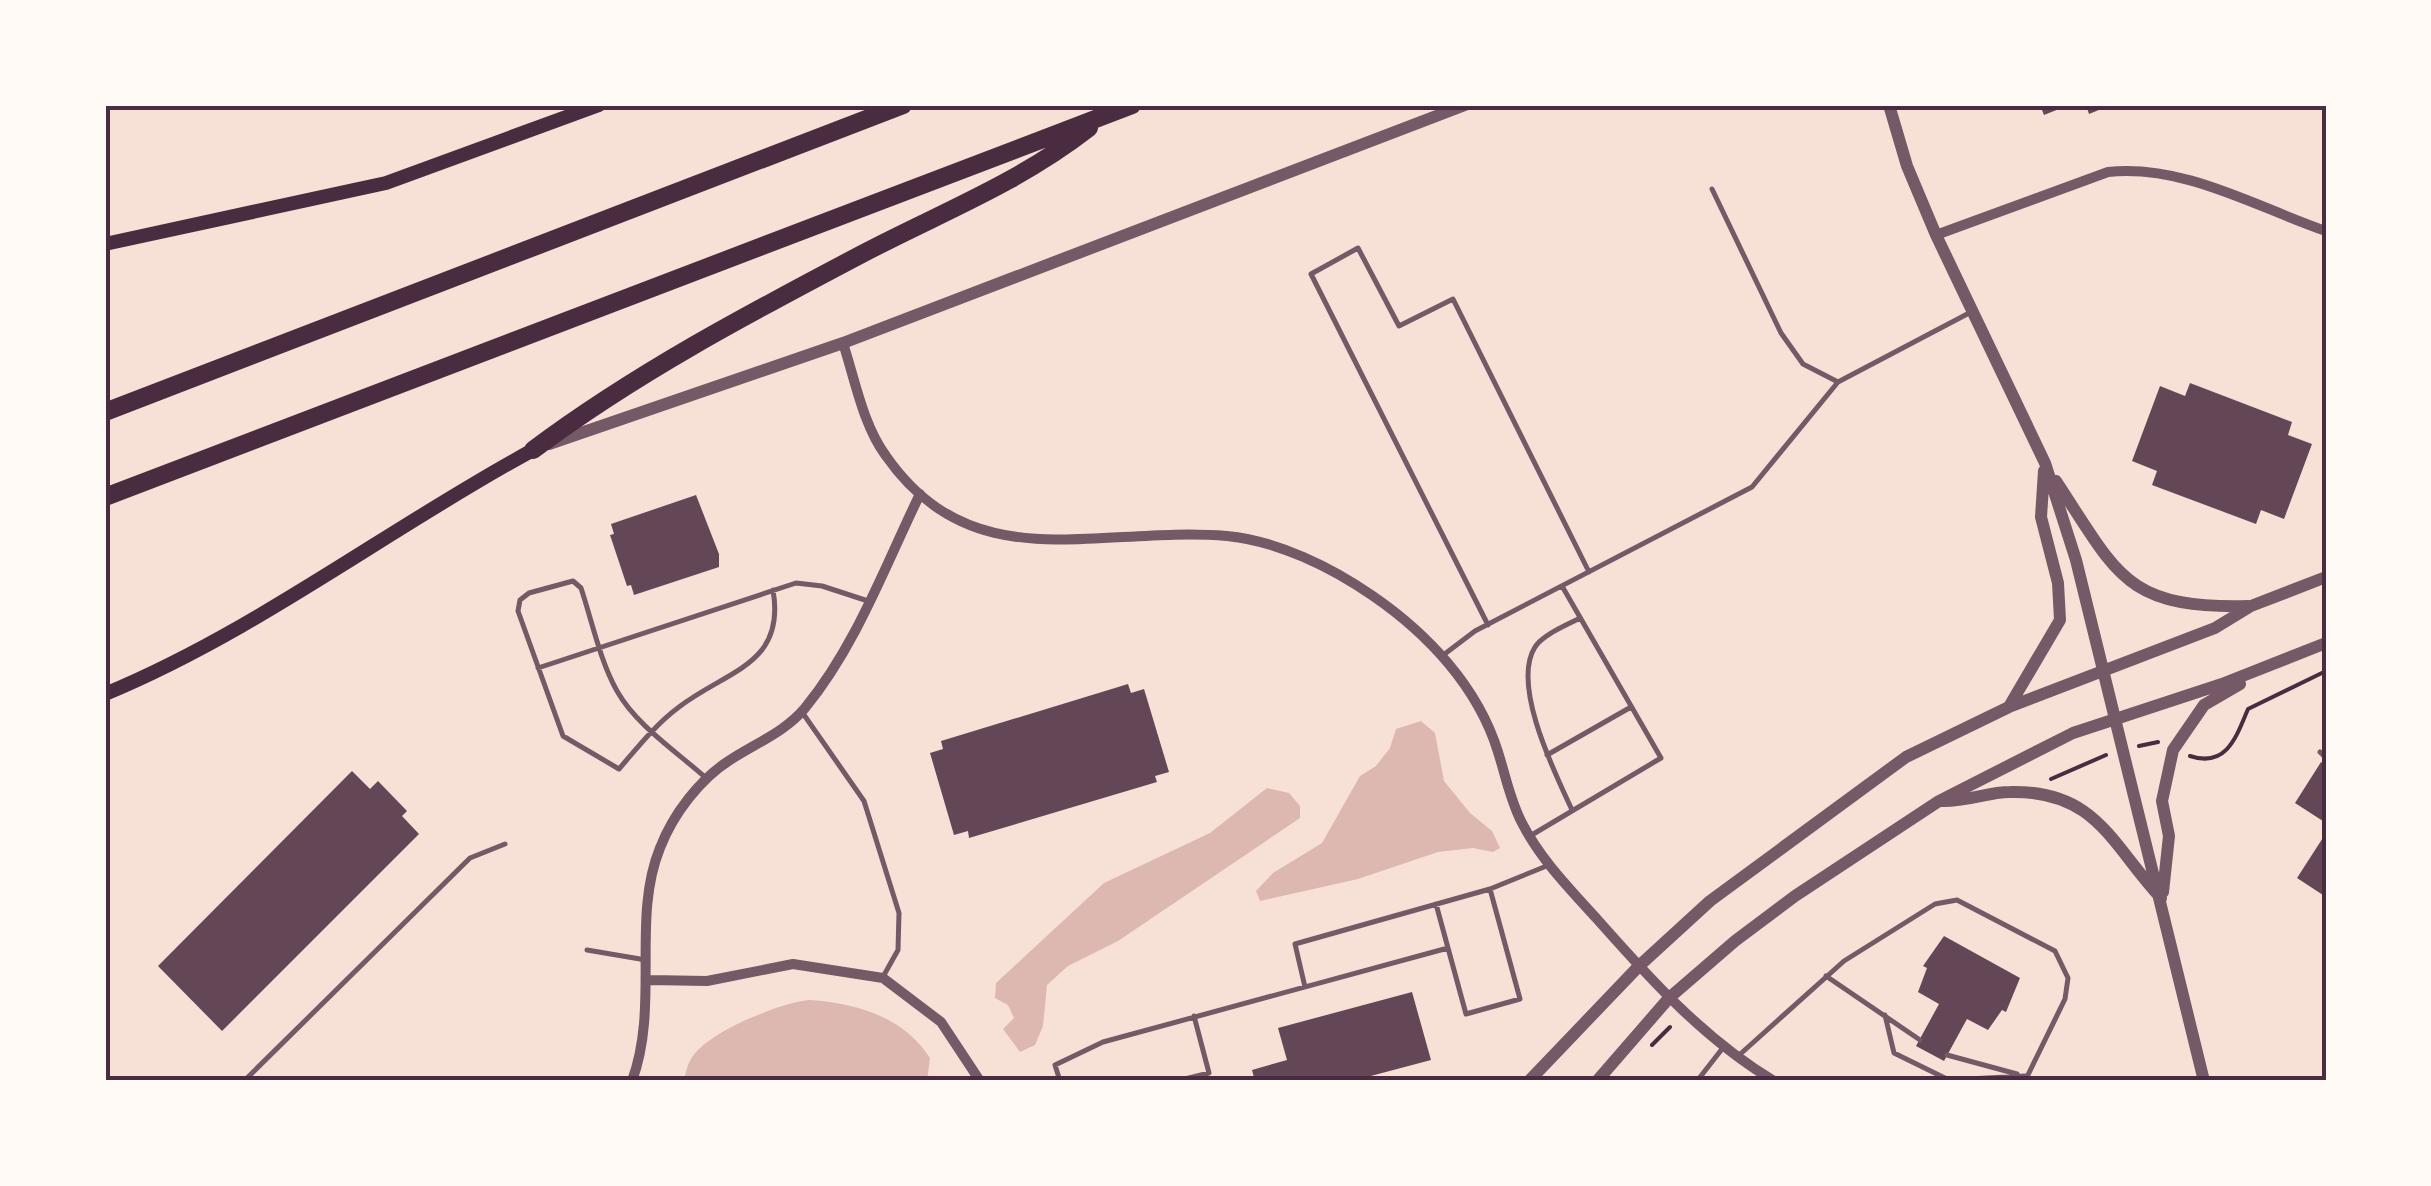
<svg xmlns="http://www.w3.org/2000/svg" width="2431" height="1186" viewBox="0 0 2431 1186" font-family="'Libre Baskerville',serif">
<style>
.water{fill:#dcb8b0}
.building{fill:#644757}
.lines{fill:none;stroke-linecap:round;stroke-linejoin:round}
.path{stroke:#4a2c40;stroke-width:4}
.service{stroke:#755966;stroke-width:5}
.minor{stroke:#755966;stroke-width:10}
.tertiary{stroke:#755966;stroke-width:12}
.secondary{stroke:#4a2c40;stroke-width:14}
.motorway{stroke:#4a2c40;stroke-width:18}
.neatline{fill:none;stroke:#4a2c40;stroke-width:4}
</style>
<rect width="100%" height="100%" fill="#f7e1d7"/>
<path class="water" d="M1421 721 1435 733 1444 781 1470 813 1492 831 1500 848 1493 852 1473 848 1438 852 1358 879 1260 901 1256 891 1273 873 1322 843 1360 776 1376 766 1390 748 1396 729Z
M1267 788 1289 793 1300 806V818L1118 941 1068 966 1047 985 1043 1026 1035 1045 1020 1052 1003 1029 1014 1018 1008 1005 995 998 996 983 1104 883 1210 833Z
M810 1000C856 1003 904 1017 930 1058L927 1081H683C686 1074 687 1065 691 1059 705 1033 781 1002 810 1000Z"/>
<path class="building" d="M2040 105H2069L2044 115Z
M2086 105H2111L2089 114Z
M2190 383 2292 422 2288 435 2312 444 2284 519 2261 510 2256 524 2152 485 2157 471 2132 461 2160 386 2185 396Z
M696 495 719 554V567L634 595 631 585 627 586 610 535 614 534 611 524Z
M1128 684 1131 693 1144 689 1169 772 1155 776 1157 782 969 838 968 831 954 835 930 753 943 749 941 741Z
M2321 762 2326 765V823L2295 803Z
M352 771 370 789 378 781 407 811 402 816 419 834 222 1031 158 966Z
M2326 833V897L2297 878Z
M1944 936 2020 978 2006 1012 2002 1010 1988 1030 1967 1019 1944 1061 1916 1046 1939 1004 1918 992 1927 968 1923 966Z
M1412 992 1431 1060 1352 1081H1255L1252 1070 1287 1060 1278 1028Z"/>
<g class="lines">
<path class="path" d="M2139 746 2158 742
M2190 756C2226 768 2236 738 2248 709L2326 671
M2051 779 2106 755
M1652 1045 1670 1027"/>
<path class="service" d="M1712 189 1781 333 1803 364 1838 382
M1488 625 1311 274 1358 248 1399 326 1453 299 1589 572
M1442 656 1475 631 1752 487 1838 382 1973 311
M538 668 796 583 822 586 868 601
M802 712 864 801 899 913 898 950 884 975
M2320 752 2326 758
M1547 755 1631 707
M706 778C677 752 636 725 617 691 600 661 592 621 581 588L573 581 529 593 520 600 518 611 563 736 619 769C638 747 656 724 679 707 727 670 786 665 773 590
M1572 810C1555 773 1511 685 1535 647 1542 635 1567 625 1580 618
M1530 836 1661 758 1562 586
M1436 904 1466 1014 1520 999 1490 889
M587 950 646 960
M1826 976 1920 1040
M1305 987 1295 944 1490 889 1549 865
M1885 1015 1894 1053 1949 1080 2025 1076
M1947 1055 2017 1074
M1737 1057 1844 961 1935 904 1957 900 2055 951 2068 978 2065 999 2025 1081
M244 1081 470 858 505 844
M1060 1081 1055 1065 1103 1042 1448 948
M1177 1081 1209 1073 1194 1016
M1697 1081 1722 1049"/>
<path class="minor" d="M1936 235 2108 172C2184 164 2256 207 2326 231
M843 343C855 380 863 425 886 456 974 582 1098 525 1227 536 1278 541 1331 567 1373 596 1428 634 1478 687 1498 752 1506 777 1510 800 1522 823 1541 860 1570 889 1597 919 1651 980 1704 1039 1774 1081
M649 980 707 981 793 964 883 978 941 1022 980 1081
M632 1081C660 1005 631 919 660 848 673 814 700 779 730 760 756 743 785 732 805 708 856 646 885 566 920 494"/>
<path class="tertiary" d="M1889 105 1907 166 1936 235 2045 463 2076 560 2204 1081
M549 444 843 343 1465 105
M2056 481C2118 575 2125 609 2248 606
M2010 705 2060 620 2058 583 2041 517 2044 471
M1941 801C1967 802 1987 792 2010 792 2096 790 2111 844 2161 898
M2163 892 2169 836 2162 801 2173 750 2204 705 2240 684
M1529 1081 1639 966 1710 901 1906 757 2009 707 2215 628 2251 606 2326 577
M1597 1081 1669 998 1735 941 1795 896 1939 801 2073 733 2222 684 2326 643"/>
<path class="secondary" d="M105 244 386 183 599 105
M105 694C257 631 389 528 533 450"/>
<path class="motorway" d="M105 412 903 105
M533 450C636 373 748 314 862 254 942 212 1017 184 1089 128
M105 497 1132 105"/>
</g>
<rect width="2431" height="1186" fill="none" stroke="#fffaf5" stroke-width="215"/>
<rect x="108" y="108" width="2216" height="970" class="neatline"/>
</svg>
